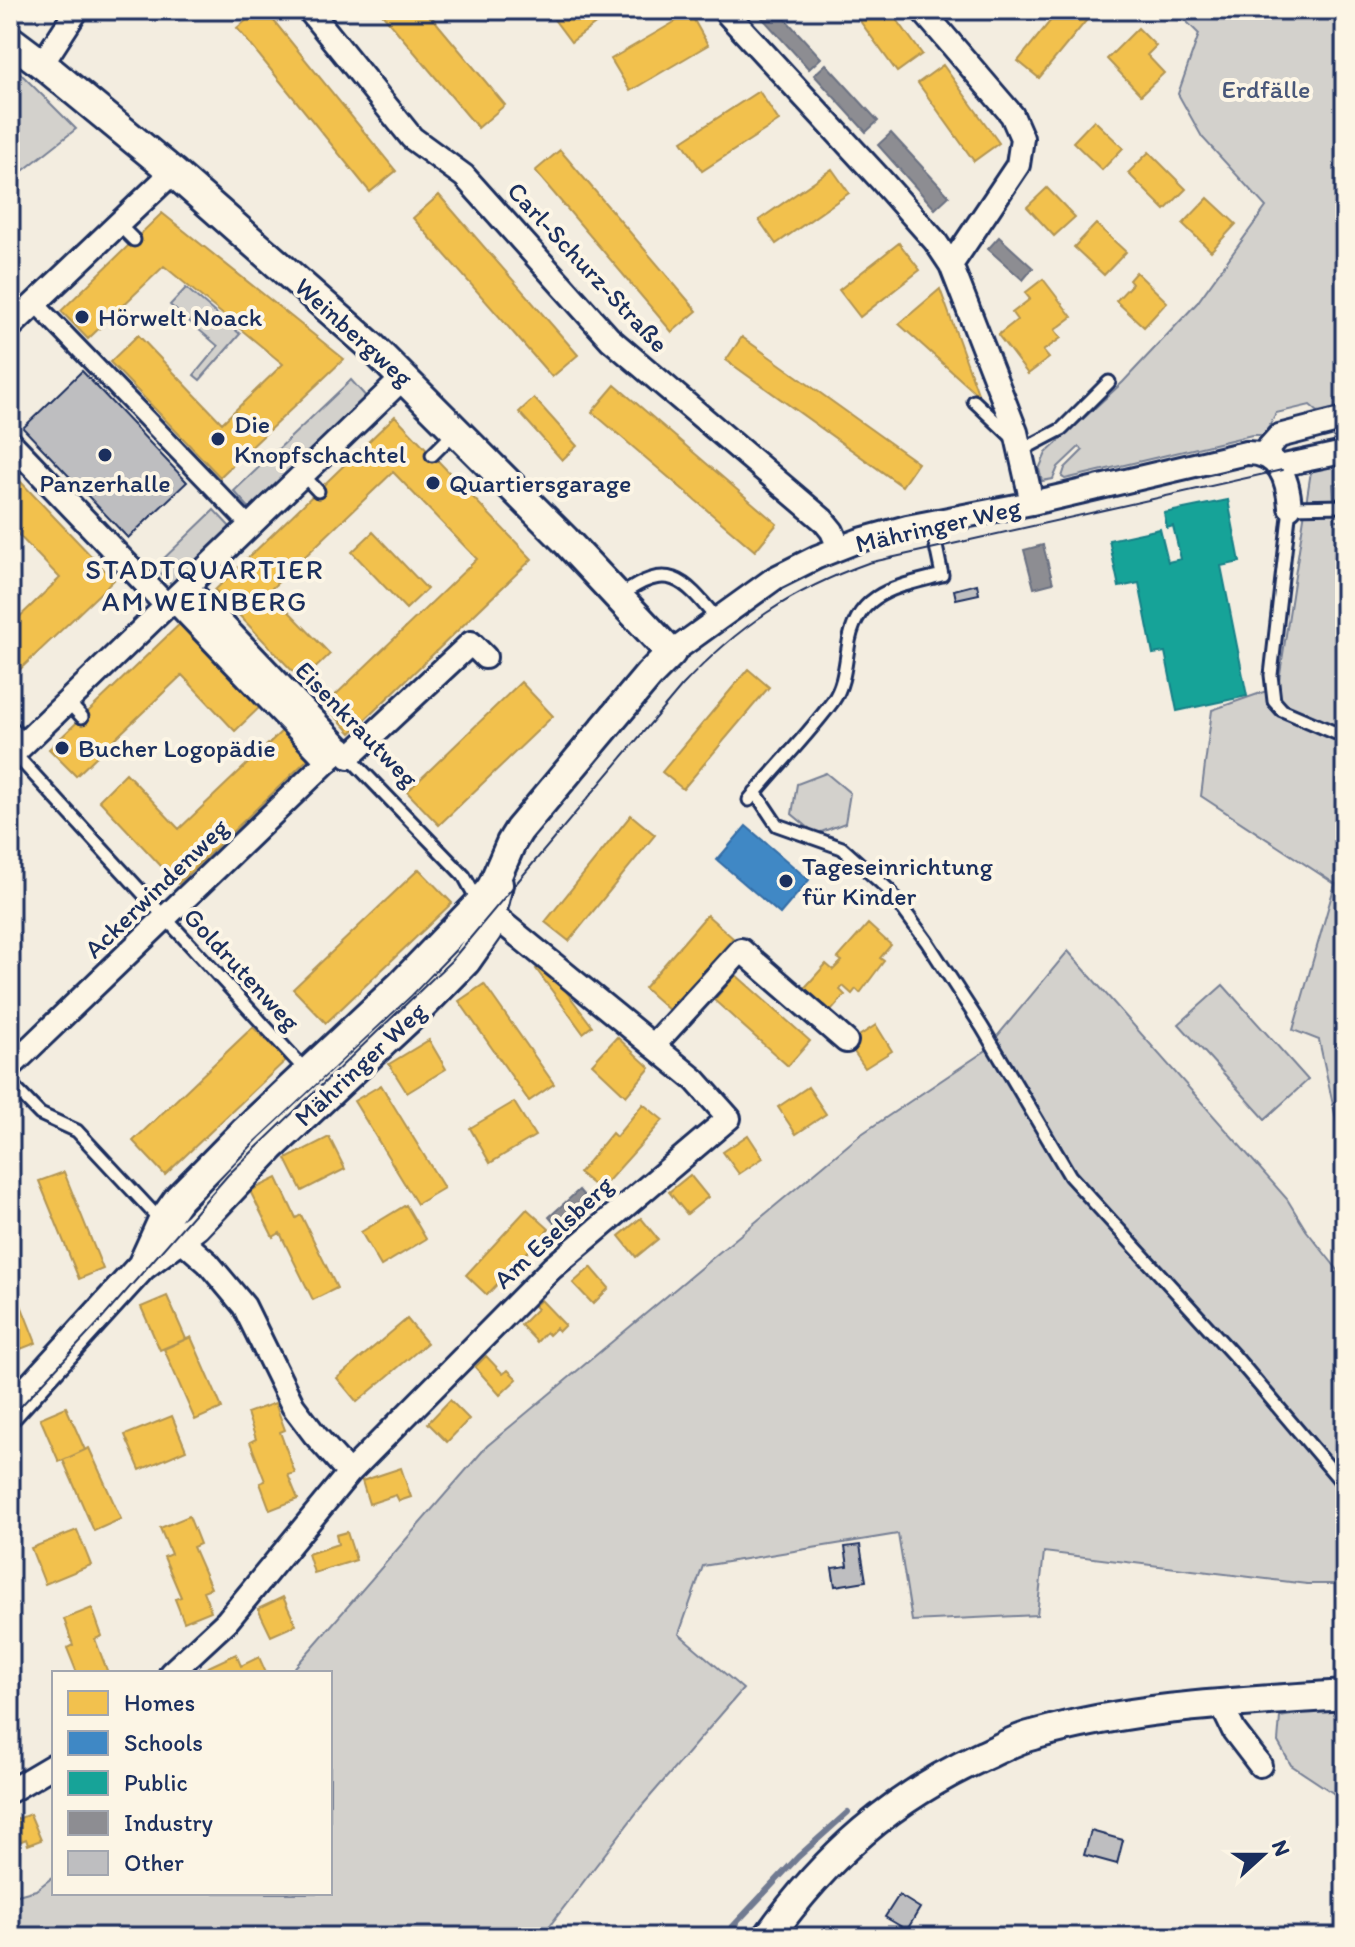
<svg xmlns="http://www.w3.org/2000/svg" width="1355" height="1947" viewBox="0 0 1355 1947" font-family="Itim,sans-serif">
<style>
.green{fill:#d3d1cc;stroke:#778095;stroke-width:2}
.homes{fill:#f2c14e;stroke:#b29553;stroke-width:2}
.schools{fill:#3f88c5;stroke:#346da6;stroke-width:2}
.public{fill:#17a398;stroke:#188087;stroke-width:2}
.industry{fill:#8d8d92;stroke:#6b7182;stroke-width:2}
.lines{fill:none;stroke-linecap:round;stroke-linejoin:round}
.stream{stroke:#707a91;stroke-width:6}
.building{fill:#bebec0;stroke:#1b2f5e;stroke-width:2}
.service-casing{stroke:#1b2f5e;stroke-width:17}
.pedestrian-casing{stroke:#1b2f5e;stroke-width:22}
.minor-casing{stroke:#1b2f5e;stroke-width:28}
.tertiary-casing{stroke:#1b2f5e;stroke-width:34}
.service{stroke:#fcf5e5;stroke-width:11}
.pedestrian{stroke:#fcf5e5;stroke-width:16}
.minor{stroke:#fcf5e5;stroke-width:22}
.tertiary{stroke:#fcf5e5;stroke-width:28}
.tram{stroke:#1b2f5e;stroke-width:2}
.poi-dot{fill:#1b2f5e;stroke:#fcf5e5;stroke-width:3}
.labels{text-anchor:middle;stroke-width:8;stroke-linejoin:round;paint-order:stroke}
.park-label{font-size:26px;fill:#49587a;stroke:#fcf5e5}
.street-label{font-size:26px;fill:#1b2f5e;stroke:#fcf5e5}
.poi-label{font-size:26px;fill:#1b2f5e;stroke:#fcf5e5;text-anchor:start}
.neighbourhood-label{font-size:28px;letter-spacing:2px;fill:#1b2f5e;stroke:#fcf5e5}
</style>
<rect width="100%" height="100%" fill="#f3ede0"/>
<filter id="ink" filterUnits="userSpaceOnUse"><feTurbulence type="fractalNoise" baseFrequency=".0125" numOctaves="2"/><feDisplacementMap in="SourceGraphic" scale="16" xChannelSelector="R" yChannelSelector="G"/><feConvolveMatrix kernelMatrix="1 2 1 2 8 2 1 2 1" color-interpolation-filters="sRGB"/></filter>
<g filter="url(#ink)">
<path class="green" d="M1175 10H1345V406L1318 412 1310 405 1276 413 1264 435H1252L1065 479 1062 477 1065 468 1083 450 1079 447 1058 467 1053 479 1042 481 1039 469 1046 453 1123 382 1197 303 1266 207 1202 137 1178 94 1199 34Z
M20 73 76 129 10 181V77Z
M186 288 240 334 200 380 194 375 218 346 170 305Z
M351 380 369 400 252 511 234 491Z
M1345 464V482L1333 484 1335 520H1345V1160L1319 1040 1293 1030 1335 884 1201 796 1212 710 1278 687 1311 471Z
M214 510 233 530 174 587 155 567Z
M826 773 850 793 845 823 816 834 792 814 797 784Z
M1068 951 1287 1199 1306 1230 1345 1279V1584H1307L1044 1552 1037 1615 912 1621 898 1534 703 1566 679 1634 743 1689 641 1807 541 1937H10V1897L36 1890 54 1876V1893H330V1673H290L487 1446 860 1135 985 1051Z
M1223 985 1308 1080 1265 1119 1179 1024Z
M1345 1710V1801L1291 1765 1278 1742 1280 1717 1310 1712Z"/>
<path class="homes" d="M259 10H265L396 171 370 192 237 28Z
M379 10H426L505 105 478 128Z
M547 10H589L598 22 571 42Z
M852 10H890L922 54 897 72Z
M1059 10H1095L1039 78 1018 61Z
M690 13 708 45 630 91 611 59Z
M1138 28 1156 46 1147 55 1164 73 1141 95 1107 59Z
M943 65 999 143 974 161 918 83Z
M759 91 779 121 702 171 682 141Z
M1094 120 1123 148 1102 170 1073 142Z
M560 150 697 311 672 332 535 171Z
M1149 152 1186 189 1165 210 1128 173Z
M832 169 849 193 776 244 759 220Z
M1047 188 1075 217 1054 236 1027 207Z
M439 195 578 355 552 377 413 218Z
M1208 198 1236 224 1211 251 1183 224Z
M162 213 344 359 220 477 110 362 138 335 222 423 283 364 164 266 88 339 61 311Z
M1096 224 1126 252 1104 275 1074 247Z
M899 243 920 270 860 317 839 290Z
M1136 272 1167 302 1144 327 1116 301 1132 284 1129 280Z
M1043 279 1072 317 1055 330 1061 338 1043 351 1049 358 1028 374 998 335 1017 320 1012 313 1030 299 1025 293Z
M940 289 979 396 899 324Z
M742 337 918 463 902 486 726 360Z
M615 385 777 524 755 551 592 412Z
M534 398 577 446 562 460 519 412Z
M395 416 532 559 351 733 325 705 477 559 393 472 269 591 330 654 302 681 215 590Z
M19 480 114 580 10 679V626L60 578 10 526V489Z
M373 532 427 589 406 609 352 552Z
M183 621 262 705 235 731 182 675 76 776 49 749Z
M748 669 769 687 683 789 662 772Z
M521 682 553 716 439 825 407 792Z
M285 728 311 756 178 884 99 800 126 773 179 829Z
M631 815 655 835 569 941 545 922Z
M419 869 452 903 326 1023 293 989Z
M707 915 733 938 670 1011 644 988Z
M868 924 891 945 880 958 884 961 860 993 856 989 852 994 843 986 840 990 845 995 831 1011 825 1005 821 1010 801 992 826 964 833 970 842 961 838 958Z
M544 962 592 1026 583 1033 536 969Z
M736 975 810 1041 788 1066 714 1000Z
M484 984 554 1084 529 1101 459 1001Z
M876 1025 892 1051 865 1068 848 1043Z
M253 1027 286 1060 165 1175 133 1141Z
M617 1037 650 1068 626 1096 592 1064Z
M429 1040 446 1069 407 1093 389 1064Z
M381 1085 444 1188 417 1204 354 1101Z
M808 1087 826 1114 796 1134 778 1107Z
M514 1102 535 1136 490 1163 470 1128Z
M643 1104 663 1120 600 1190 579 1173 612 1133 616 1137Z
M748 1135 763 1158 739 1174 723 1152Z
M329 1137 345 1169 302 1191 286 1159Z
M64 1172 103 1269 79 1279 39 1181Z
M690 1175 708 1197 687 1214 669 1192Z
M277 1178 296 1218 301 1215 337 1288 313 1300 280 1233 273 1237 250 1191Z
M406 1205 426 1239 381 1266 361 1232Z
M527 1209 549 1229 487 1295 466 1275Z
M641 1218 658 1239 636 1257 619 1236Z
M591 1267 609 1288 593 1304 573 1283Z
M10 1277 36 1343 13 1352 10 1346Z
M167 1296 186 1339 160 1350 141 1307Z
M541 1300 565 1325 559 1331 556 1328 549 1335 546 1332 537 1342 521 1325 537 1309 534 1306Z
M407 1319 427 1343 357 1402 337 1378Z
M191 1337 222 1408 195 1420 164 1349Z
M486 1356 503 1374 508 1370 517 1379 500 1395 475 1367Z
M450 1400 469 1419 447 1442 428 1423Z
M275 1403 285 1430 280 1432 295 1473 288 1475 298 1499 270 1510 260 1483 265 1481 250 1442 256 1439 247 1413Z
M66 1407 85 1450 59 1462 40 1418Z
M172 1416 186 1450 140 1470 125 1435Z
M89 1448 121 1519 94 1531 63 1460Z
M401 1468 411 1497 399 1501 396 1495 369 1504 362 1481Z
M189 1516 200 1544 193 1547 211 1588 203 1591 211 1611 184 1622 175 1599 181 1597 164 1557 171 1554 160 1528Z
M77 1530 91 1565 45 1584 31 1548Z
M347 1532 356 1560 314 1573 308 1554 338 1544 336 1535Z
M283 1597 296 1625 271 1636 258 1609Z
M92 1608 102 1636 95 1639 108 1673H77L67 1648 73 1645 64 1619Z
M236 1654 241 1666 259 1657 266 1673H204L202 1670Z
M30 1814 41 1840 28 1845 26 1839 10 1846V1822Z"/>
<path class="schools" d="M746 826 809 880 780 914 717 860Z"/>
<path class="public" d="M1228 500 1240 562 1221 566 1247 696 1177 711 1165 652 1153 654 1139 583 1119 587 1109 540 1160 529 1168 562 1181 559 1173 526 1167 528 1164 513Z"/>
<path class="industry" d="M755 10H777L821 58 809 69Z
M826 64 878 121 866 132 814 75Z
M891 133 949 196 935 209 878 145Z
M999 237 1033 268 1023 280 988 249Z
M1043 545 1053 583 1034 588 1024 550Z
M579 1190 591 1204 561 1231 549 1217Z"/>
<g class="lines">
<path class="stream" d="M723 1937 798 1857 848 1812"/>
</g>
<path class="building" d="M82 371 187 482 128 538 23 428Z
M977 584 979 594 956 599 954 590Z
M860 1545 866 1581 835 1586 832 1568 848 1566 845 1547Z
M1091 1831 1123 1840 1117 1864 1084 1855Z
M899 1895 920 1908 907 1930 885 1917Z"/>
<g class="lines">
<g class="service-casing">
<path id="service" d="M118 224 134 240
M974 401 1014 439
M1022 450 1062 429 1109 382
M432 455 457 430
M1276 462 1345 447
M1282 470 1345 457
M303 475 318 491
M1345 506 1290 507 1271 675 1274 701 1282 710 1345 737
M620 596C668 561 683 578 716 618
M68 702 82 717
M10 726 26 742
M14 753 307 1072
M349 757 464 876 479 903
M755 792 777 825 842 848 889 890 927 942 982 1027 1070 1176 1239 1361 1345 1486
M749 800C775 768 809 734 833 701 844 685 845 666 848 648 855 592 896 587 942 575L931 522
M10 1083 40 1114 77 1131 161 1221"/>
</g>
<g class="pedestrian-casing">
<path id="pedestrian" d="M35 303 250 526"/>
</g>
<g class="minor-casing">
<path id="minor" d="M309 10 412 138 464 176 610 339 823 520 832 531 839 548
M724 10 881 180 935 241 951 265 1016 432 1032 503
M922 10 1012 115 1022 138 1018 165 951 265
M42 64 77 10
M10 327 173 172
M10 442 167 606
M1263 454 1279 436 1345 419
M187 587 349 757 471 643 485 657
M174 600 328 761
M671 653 775 578 817 557 860 540 907 527 1032 503 1246 453C1279 452 1288 478 1290 507
M10 757 404 377
M653 1046 741 950 846 1041
M10 1067 341 748
M168 1228 208 1263 244 1306 293 1406 315 1435 349 1473
M171 1673 227 1621 349 1473 552 1268 729 1118 695 1080 492 914
M1221 1704 1234 1731 1260 1765
M10 1791 54 1765"/>
</g>
<g class="tertiary-casing">
<path id="tertiary" d="M10 40 42 64 173 172 372 347 565 540 671 653 649 675 519 830 511 843 492 887 480 903 401 985 244 1132 179 1198 162 1222 142 1266
M10 1411 142 1266 196 1226 271 1147 420 1008 466 961 487 931 498 884
M768 1937C827 1855 891 1798 983 1756 999 1749 1016 1739 1033 1735 1134 1706 1240 1702 1345 1695"/>
</g>
<use href="#service" class="service"/>
<use href="#pedestrian" class="pedestrian"/>
<use href="#minor" class="minor"/>
<use href="#tertiary" class="tertiary"/>
<path class="tram" d="M10 1418 101 1320 228 1175 451 961 682 686C737 627 792 590 868 563L1282 470"/>
</g>
</g>
<g class="poi-dot">
<circle cx="82" cy="317" r="8"/>
<circle cx="218" cy="439" r="8"/>
<circle cx="105" cy="455" r="8"/>
<circle cx="433" cy="483" r="8"/>
<circle cx="62" cy="748" r="8"/>
<circle cx="786" cy="881" r="8"/>
</g>
<g class="labels">
<g class="park-label">
<text x="1266" y="98">Erdfälle</text>
</g>
<g class="street-label">
<text transform="translate(588 267) rotate(47)" y="9">Carl-Schurz-Straße</text>
<text transform="translate(354 332) rotate(42)" y="9">Weinbergweg</text>
<text transform="translate(938 525) rotate(-13)" y="9">Mähringer Weg</text>
<text transform="translate(357 724) rotate(46)" y="9">Eisenkrautweg</text>
<text transform="translate(156 888) rotate(-44)" y="9">Ackerwindenweg</text>
<text transform="translate(242 969) rotate(47)" y="9">Goldrutenweg</text>
<text transform="translate(360 1064) rotate(-43)" y="9">Mähringer Weg</text>
<text transform="translate(553 1232) rotate(-43)" y="9">Am Eselsberg</text>
</g>
<g class="poi-label">
<text x="98" y="326">Hörwelt Noack</text>
<text x="234" y="433">Die<tspan x="234" dy="30">Knopfschachtel</tspan></text>
<text x="105" y="492" text-anchor="middle">Panzerhalle</text>
<text x="449" y="492">Quartiersgarage</text>
<text x="78" y="757">Bucher Logopädie</text>
<text x="802" y="875">Tageseinrichtung<tspan x="802" dy="30">für Kinder</tspan></text>
</g>
<g class="neighbourhood-label">
<text x="205" y="579">STADTQUARTIER<tspan x="205" dy="32">AM WEINBERG</tspan></text>
</g>
</g>
<rect width="1355" height="1947" fill="none" stroke="#fcf5e5" stroke-width="40"/>
<rect x="20" y="20" width="1315" height="1907" fill="none" stroke="#1b2f5e" stroke-width="3" filter="url(#ink)"/>
<rect x="52" y="1671" width="280" height="224" fill="#fcf5e5" stroke="#a2a6af" stroke-width="2"/>
<rect x="68" y="1691" width="40" height="24" fill="#f2c14e" stroke="#a2a6af" stroke-width="2"/>
<text x="124" y="1711" font-size="24" fill="#1b2f5e">Homes</text>
<rect x="68" y="1731" width="40" height="24" fill="#3f88c5" stroke="#a2a6af" stroke-width="2"/>
<text x="124" y="1751" font-size="24" fill="#1b2f5e">Schools</text>
<rect x="68" y="1771" width="40" height="24" fill="#17a398" stroke="#a2a6af" stroke-width="2"/>
<text x="124" y="1791" font-size="24" fill="#1b2f5e">Public</text>
<rect x="68" y="1811" width="40" height="24" fill="#8d8d92" stroke="#a2a6af" stroke-width="2"/>
<text x="124" y="1831" font-size="24" fill="#1b2f5e">Industry</text>
<rect x="68" y="1851" width="40" height="24" fill="#bebec0" stroke="#a2a6af" stroke-width="2"/>
<text x="124" y="1871" font-size="24" fill="#1b2f5e">Other</text>
<g transform="translate(1263 1855) rotate(69)" stroke="#fcf5e5" stroke-width="6" paint-order="stroke">
<path d="M0-6L14 30L0 20L-14 30Z" fill="#1b2f5e"/>
<text y="-12" font-size="22" font-weight="bold" text-anchor="middle" fill="#1b2f5e">N</text>
</g>
</svg>
